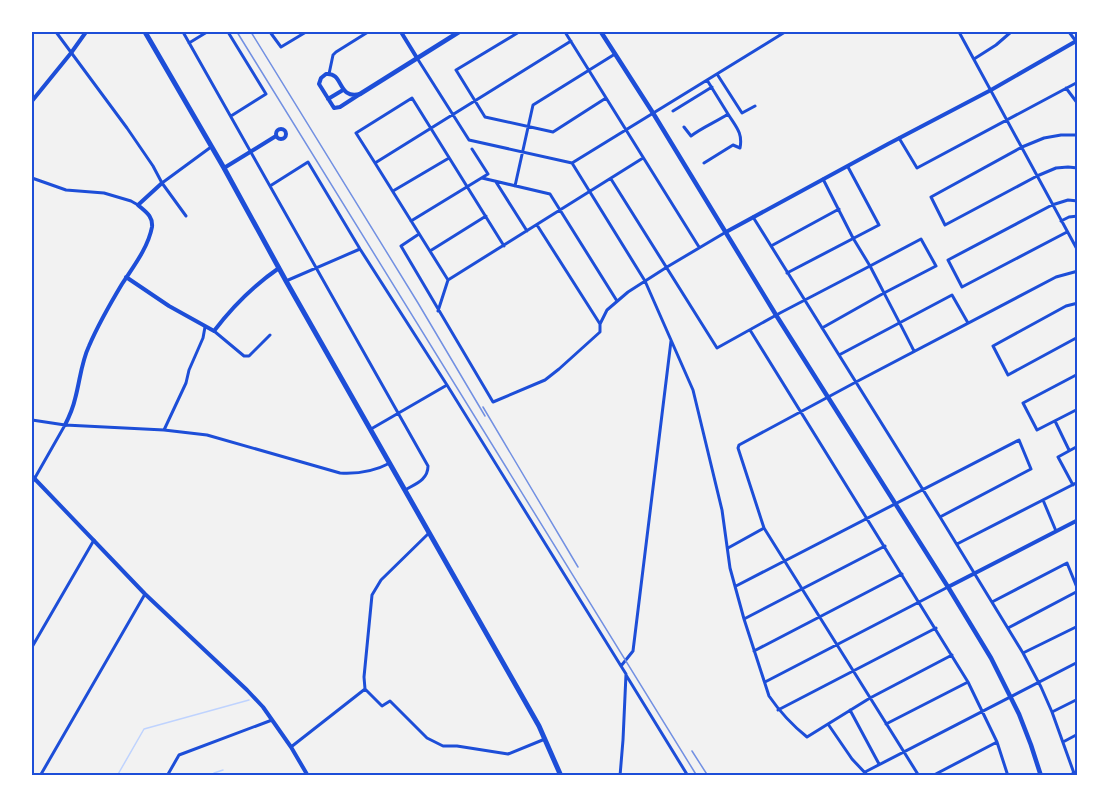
<svg xmlns="http://www.w3.org/2000/svg" width="1109" height="807" viewBox="0 0 1109 807" font-family="'Varela Round',sans-serif">
<style>
.lines{fill:none;stroke-linecap:round;stroke-linejoin:round}
.stream{stroke:#bfd3fe;stroke-width:1.5}
.minor{stroke:#1d4ed8;stroke-width:3}
.tertiary{stroke:#1d4ed8;stroke-width:4}
.secondary{stroke:#1d4ed8;stroke-width:4.5}
.trunk{stroke:#1d4ed8;stroke-width:5}
.rail{stroke:#7290e2;stroke-width:1.5}
.neatline{fill:none;stroke:#1d4ed8;stroke-width:2}
</style>
<rect width="100%" height="100%" fill="#f2f2f2"/>
<g class="lines">
<path class="stream" d="M117 776 144 729 249 700
M213 776 214 773 223 770"/>
<path class="minor" d="M56 32 127 128 153 166 162 183 186 216
M183 32 428 466C428 480 415 484 405 490
M228 32 266 94 231 116
M270 32 281 47 306 32
M519 32 456 70 485 117 553 132 606 98
M565 32 699 247
M959 32 1078 251
M1069 32 1078 44
M189 43 207 32
M417 58 469 140 572 163 785 32
M974 59 996 45 1011 32
M329 74 333 55 336 52 368 32
M717 74 742 113 755 106
M1066 88 1078 104
M673 111 712 87
M684 127 691 136C703 127 716 122 728 114L707 80
M1078 135H1061L1044 138 1022 147 931 197 945 225 1037 176 1056 168 1068 167 1078 168
M899 138 917 168 1078 82
M375 163 356 133 412 98 504 246
M572 163 645 281 693 390 722 510 730 568 744 619 769 696C780 712 792 725 807 737L870 698 952 655
M704 163 733 145 740 148C743 133 736 127 728 114
M32 178 66 190 104 193 131 201 138 205
M482 178 550 194 617 301
M611 179 717 348 780 313 870 266 853 238 823 179
M496 182 527 231
M162 183 211 147
M270 186 308 162 360 249 447 385 621 666
M515 186 533 105 615 54
M393 191 449 158
M753 217 940 517 1023 653 1041 687 1052 712 1075 776
M411 221 488 174 472 149
M1061 221 1069 217 1078 216
M537 225 600 324
M1067 232 962 287 948 260 1052 205 1068 200 1078 201
M419 234 401 246 493 402 545 380 559 369 600 332V324L607 310 628 292 667 267 726 232
M771 246 839 209
M430 251 486 216
M787 273 879 225 848 167
M448 280 375 163 571 41
M286 281 360 249
M1078 303 1066 306 993 346 1008 375 1078 337
M438 311 448 280 643 158
M822 328 884 293 936 266 921 239 870 266C885 295 900 323 914 351
M750 330 968 682 997 742 1008 776
M214 331 244 356H249L270 335
M839 355 952 295 968 323
M1078 374 1023 403 1037 430 1078 409
M32 420 65 425 164 430 207 435 340 473C357 474 375 471 390 463
M1055 421 1069 450
M371 429 447 385
M164 430 186 383 189 370 203 338 205 327
M32 483 65 425
M1073 485 1058 457 1078 446
M1043 500 1056 531
M429 533 381 580 372 595 364 677 365 689 382 706 390 701 427 738 443 746H457L508 754 545 739
M957 544 1078 482
M728 548 764 528
M736 586 1019 440 1031 469 940 517
M992 602 1067 563 1078 590
M744 619 885 546
M1008 628 1078 591
M32 647 94 540
M754 651 902 574
M1023 653 1078 626
M626 675 688 776
M765 682 948 587
M778 710 936 628
M850 710 879 764
M1052 712 1078 699
M828 724 852 759 868 776
M886 724 968 682
M1063 742 1078 734
M291 747 365 689
M865 772 1078 662
M40 776 145 594
M167 776 179 755 272 720
M620 776 623 740 626 674 621 666 633 651 671 341
M919 776 764 528 738 448 739 445 856 382 1056 277 1078 271
M932 776 997 742
M1068 776 1078 771"/>
<path class="tertiary" d="M401 32 417 58
M326 74C344 72 337 100 360 94L340 107 334 108 319 84 321 78Z
M328 99 343 90
M32 101 71 53 86 32
M276 134a5 5 0 1 1 10 0a5 5 0 1 1-10 0Z
M224 168 276 136
M726 232 888 144 991 90 1078 40
M126 277 169 306 214 331C233 306 253 286 279 268
M65 425C69 417 73 408 75 399 80 381 81 363 89 346 98 325 110 304 122 284 133 267 148 248 152 227 153 216 146 212 138 205L162 183
M32 476 145 594 247 690 263 707 291 747 308 776
M948 587 1078 520"/>
<path class="secondary" d="M601 32 653 113 776 315 948 587 991 658 1019 714 1031 745 1041 776
M360 94 459 32"/>
<path class="trunk" d="M145 32 224 168 286 281 539 726 561 776"/>
<path class="rail" d="M237 32 697 776
M251 32 418 303 485 416
M483 407 578 567
M692 751 708 776"/>
</g>
<rect width="1109" height="807" fill="none" stroke="#ffffff" stroke-width="66"/>
<rect x="33" y="33" width="1043" height="741" class="neatline"/>
</svg>
